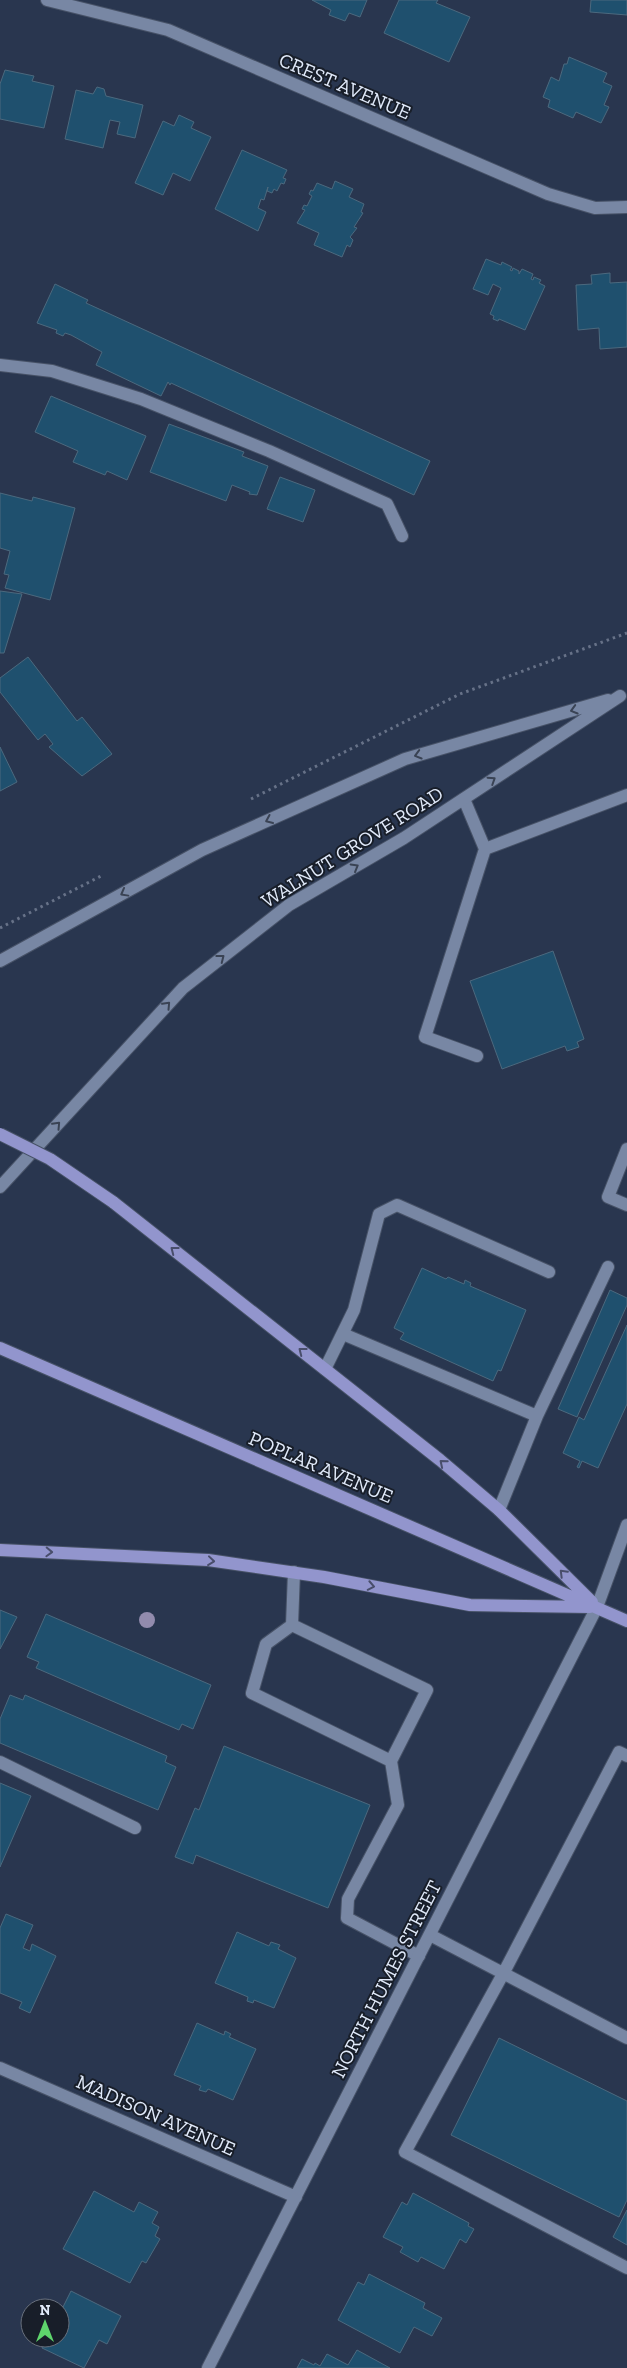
<svg xmlns="http://www.w3.org/2000/svg" width="627" height="2368" viewBox="0 0 627 2368" font-family="'Zilla Slab',serif">
<style>
.building{fill:#1f506e;stroke:#4c697e}
.lines{fill:none;stroke-linecap:round;stroke-linejoin:round}
.lane-casing{stroke:#475267;stroke-width:14}
.street-casing{stroke:#475267;stroke-width:14}
.secondary-casing{stroke:#475267;stroke-width:14}
.primary-casing{stroke:#475267;stroke-width:14}
.path{stroke:#677288;stroke-width:3;stroke-dasharray:2.5 4;stroke-linecap:butt}
.lane{stroke:#7887a4;stroke-width:12}
.street{stroke:#7887a4;stroke-width:12}
.secondary{stroke:#7887a4;stroke-width:12}
.primary{stroke:#9295cd;stroke-width:12}
.primary-bridge-casing{stroke:#475267;stroke-width:14;stroke-linecap:butt}
.primary-bridge{stroke:#9295cd;stroke-width:12}
.tree{fill:#928bad}
.oneway{stroke:#3a4354}
.oneway2{stroke:#494e6b}
.labels{text-anchor:middle;stroke-width:4;stroke-linejoin:round;paint-order:stroke}
.street-label{font-size:20px;fill:#e1eafa;stroke:#181e29}
</style>
<rect width="100%" height="100%" fill="#29364f"/>
<path class="building" d="M312 0H367L360 17 349 13 345 21 329 15 331 10Z
M399 0H438L436 3 470 17 449 62 384 33Z
M591 0H627V15L590 12Z
M569 57 607 73 603 82 612 86 604 105 609 107 601 123 576 112 573 118 548 107 550 100 543 97 551 77 559 81 564 64H567Z
M5 70 34 76 32 81 54 86 44 128 0 119V84Z
M97 87 104 89 106 96 143 105 135 138 117 134 120 122 110 120 103 148 65 139 76 90 93 94Z
M179 115 194 122 191 128 211 137 190 181 173 173 163 195 135 183 163 121 174 126Z
M242 150 287 170 283 178 286 179 284 184 281 183 277 191 274 189 272 193 267 191 268 187 264 200 261 199 258 208 266 212 258 231 215 209Z
M335 181 353 189 349 197 364 204 361 212 363 213 354 227 357 228 350 237 353 240 350 247 347 245 342 257 314 245 319 233 297 223 305 210 302 209 304 205 307 206 312 196 309 194 311 190 313 191 317 183 332 189Z
M486 259 501 265 502 262 512 267 510 270 512 271 513 268 519 271V274L522 269 533 274 531 279 533 280 534 277 541 280 539 283 545 286 525 330 499 319 498 321 493 319 494 316 490 314 501 288 493 284 488 295 473 289Z
M610 273V283L627 282V347L600 349 599 328 578 330 576 285 592 284 591 275Z
M55 284 88 300 86 303 430 461 414 495 171 383 170 385 168 382 161 396 96 365 102 352 71 335 65 333 63 336 56 333 57 330 37 323Z
M51 396 146 436 127 480 107 471 105 475 73 462 78 451 35 432Z
M169 424 244 452 242 456 268 466 257 495 249 494 250 492 232 485 226 501 150 472Z
M280 477 315 490 303 522 267 509Z
M0 493 32 501 33 497 75 508 50 600 5 588 9 575 4 574 10 551 0 548Z
M0 591 22 594 4 653H0Z
M28 657 77 721 82 717 112 754 82 776 49 747 53 744 45 734 38 740 0 692V678Z
M0 747 17 782 0 791Z
M553 951 584 1039 577 1042 579 1047 567 1051 565 1046 502 1069 470 981Z
M422 1268 446 1279 448 1277 464 1284 465 1280 471 1283 470 1286 526 1310 501 1371 498 1370 493 1381 400 1339 404 1333 394 1328Z
M610 1290 627 1298V1305L577 1417 558 1409Z
M627 1325V1404L598 1468 582 1461 579 1468 577 1467 580 1461 563 1453 579 1417 584 1420Z
M0 1610 17 1617 0 1649Z
M46 1614 211 1685 193 1729 182 1724 179 1730 36 1668 39 1662 27 1657Z
M10 1695 23 1700 25 1695 167 1756 165 1762 176 1767 158 1810 0 1743V1719Z
M224 1746 370 1805 328 1908 196 1855 193 1864 175 1857 195 1808 199 1810Z
M0 1783 31 1796 0 1867Z
M6 1914 33 1925 23 1948 30 1951 32 1944 56 1956 30 2013 19 2008 22 2002 0 1993V1928Z
M237 1932 269 1946 271 1942 280 1945 278 1949 296 1958 274 2008 254 2000 253 2003 247 2001 248 1997 215 1983Z
M197 2023 224 2035 225 2031 231 2034 229 2037 256 2049 233 2100 208 2089 206 2092 199 2090 201 2086 174 2075Z
M499 2038 627 2101V2200L619 2217 451 2135Z
M94 2191 134 2212 139 2202 158 2212 152 2223 159 2227 155 2236 160 2239 146 2263 142 2261 130 2283 63 2249Z
M413 2193 469 2223 468 2226 474 2229 466 2243 460 2239 444 2269 421 2257 418 2262 400 2252 403 2247 383 2237 402 2202 407 2205Z
M627 2210V2245L613 2237Z
M369 2274 425 2303 423 2308 442 2318 432 2336 414 2327 400 2353 338 2320 358 2282 364 2285Z
M71 2291 121 2316 107 2344 99 2340 84 2368 42 2348 47 2338H60V2313Z
M357 2350 390 2368H297L302 2359 314 2365 315 2363 320 2366 327 2354 348 2365Z"/>
<g class="lines">
<g class="lane-casing">
<path id="lane" d="M0 365 52 371 141 399 269 451 387 504 402 536
M464 799 485 849 425 1037 477 1056
M485 849 627 795
M627 1149 608 1197 627 1205
M343 1334 537 1416
M325 1369 354 1310 379 1214 397 1205 549 1272
M499 1510 537 1416 608 1267
M294 1572 292 1625 427 1690 391 1761 398 1805 348 1899 347 1918 419 1956
M597 1607 627 1525
M292 1625 266 1644 252 1693 391 1761
M627 1756 619 1752 503 1974 405 2152 627 2268
M0 1762 135 1828
M430 1935 627 2038"/>
</g>
<g class="street-casing">
<path id="street" d="M47 0 168 30 548 194 595 208 627 207
M0 2068 296 2197
M208 2368 597 1607"/>
</g>
<g class="secondary-casing">
<path id="secondary" d="M0 961 202 850 405 759 608 700
M0 1187 183 988 289 905 404 838 620 696"/>
</g>
<g class="primary-casing">
<path id="primary" d="M113 1202 440 1460 499 1510 592 1602
M0 1348 627 1621
M0 1550 208 1560 324 1577 470 1605 590 1607"/>
</g>
<path class="path" d="M251 799 460 694 627 633
M0 928 103 875"/>
<use href="#lane" class="lane"/>
<use href="#street" class="street"/>
<use href="#secondary" class="secondary"/>
<use href="#primary" class="primary"/>
<g class="primary-bridge-casing">
<path id="primary-bridge" d="M0 1134 50 1159 113 1202"/>
</g>
<use href="#primary-bridge" class="primary-bridge"/>
</g>
<circle class="tree" cx="147" cy="1620" r="8"/>
<defs><path id="oneway-chevron" d="M-2-3.5L2.5 0L-2 3.5" fill="none" stroke-width="1.6" stroke-linecap="round" stroke-linejoin="round" transform="scale(1.25)"/></defs>
<g class="oneway">
<use href="#oneway-chevron" transform="translate(574 710) rotate(164)"/>
<use href="#oneway-chevron" transform="translate(418 755) rotate(164)"/>
<use href="#oneway-chevron" transform="translate(492 780) rotate(-33)"/>
<use href="#oneway-chevron" transform="translate(269 820) rotate(156)"/>
<use href="#oneway-chevron" transform="translate(355 867) rotate(-30)"/>
<use href="#oneway-chevron" transform="translate(124 893) rotate(151)"/>
<use href="#oneway-chevron" transform="translate(221 958) rotate(-38)"/>
<use href="#oneway-chevron" transform="translate(167 1005) rotate(-47)"/>
<use href="#oneway-chevron" transform="translate(57 1125) rotate(-47)"/>
</g>
<g class="oneway2">
<use href="#oneway-chevron" transform="translate(174 1250) rotate(-142)"/>
<use href="#oneway-chevron" transform="translate(302 1351) rotate(-142)"/>
<use href="#oneway-chevron" transform="translate(443 1463) rotate(-140)"/>
<use href="#oneway-chevron" transform="translate(49 1552) rotate(2)"/>
<use href="#oneway-chevron" transform="translate(211 1561) rotate(6)"/>
<use href="#oneway-chevron" transform="translate(563 1573) rotate(-135)"/>
<use href="#oneway-chevron" transform="translate(371 1586) rotate(11)"/>
</g>
<g class="labels">
<g class="street-label">
<text transform="translate(345 86) rotate(23)" y="7">CREST AVENUE</text>
<text transform="translate(352 847) rotate(-32)" y="7">WALNUT GROVE ROAD</text>
<text transform="translate(321 1467) rotate(23)" y="7">POPLAR AVENUE</text>
<text transform="translate(386 1979) rotate(-63)" y="7">NORTH HUMES STREET</text>
<text transform="translate(156 2115) rotate(24)" y="7">MADISON AVENUE</text>
</g>
</g>
<g transform="translate(45 2323)"><circle r="24" fill="#181e29" stroke="#68707d"/>
<path d="M0-4L9 19L0 12L-9 19Z" fill="#5ed56c"/>
<text y="-8" font-size="14" font-weight="bold" text-anchor="middle" fill="#e1eafa">N</text>
</g>
</svg>
